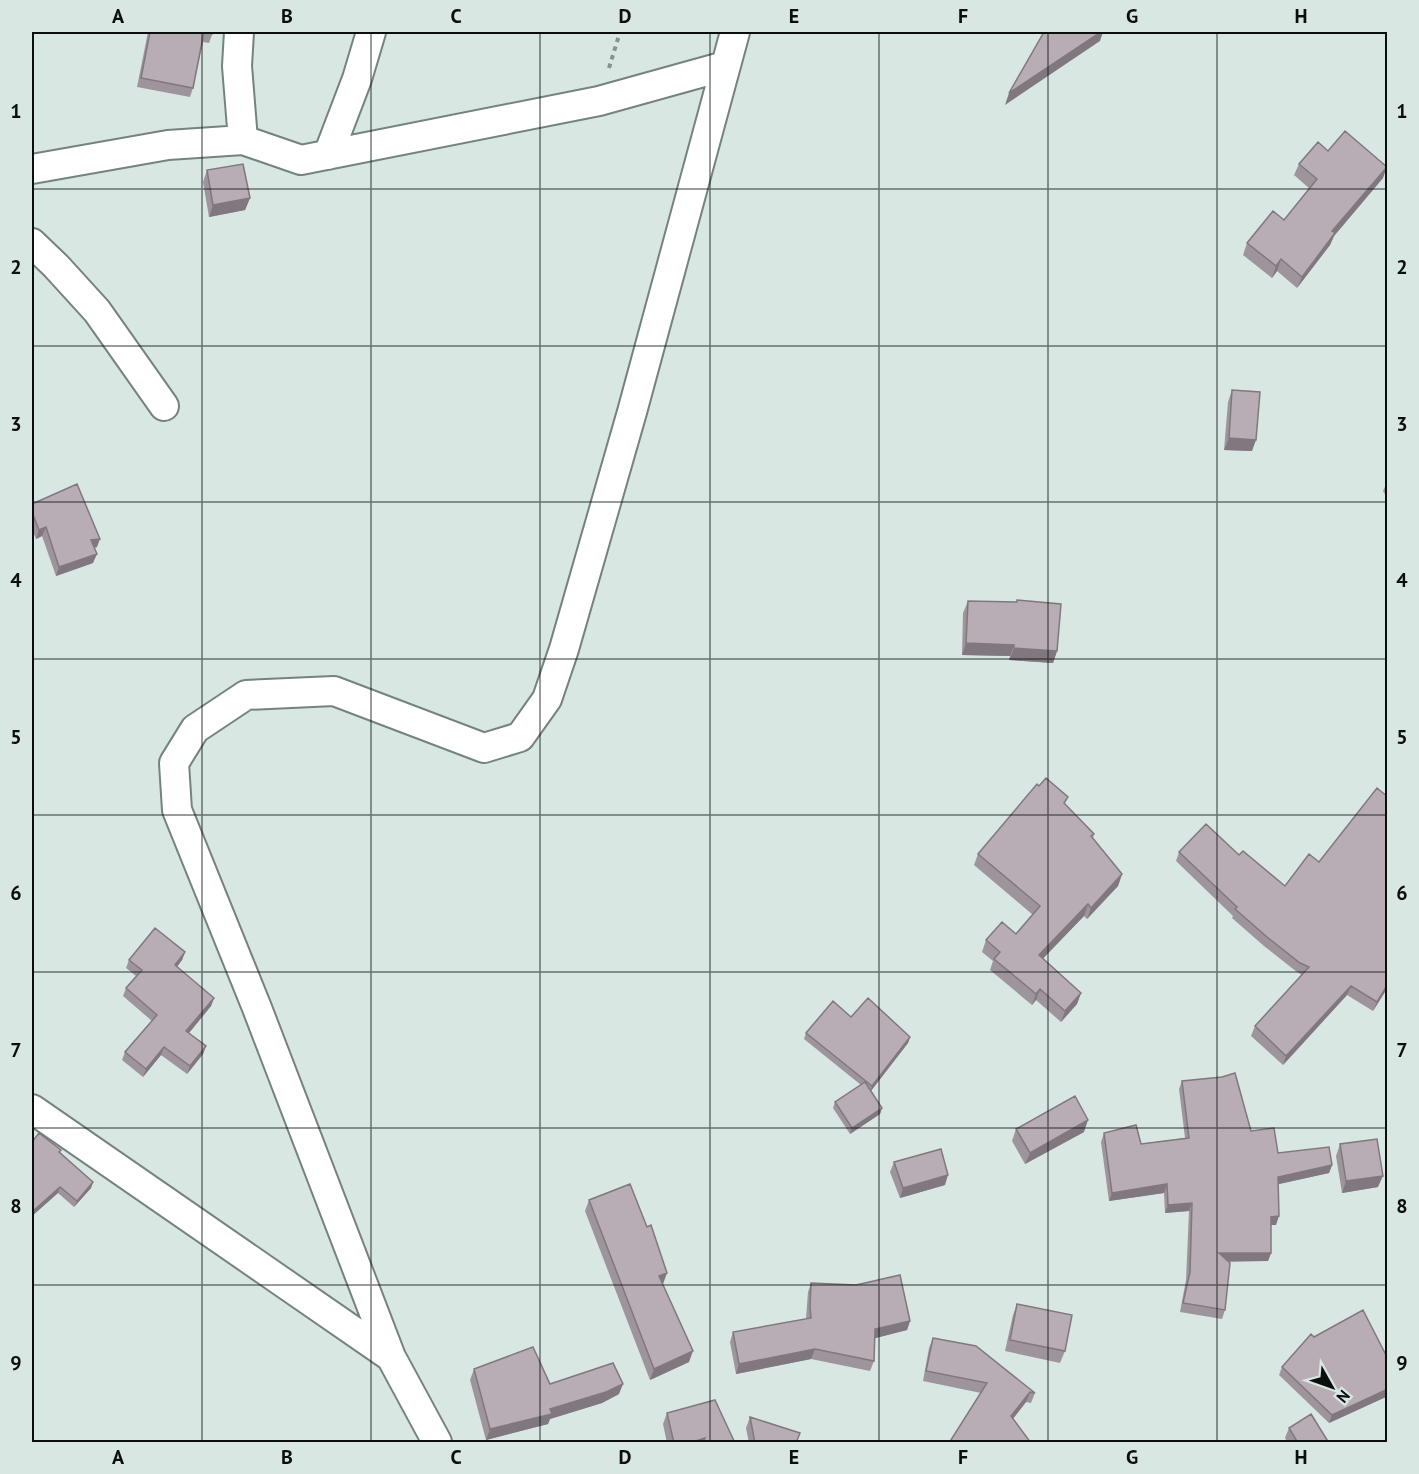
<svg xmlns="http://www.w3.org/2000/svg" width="1419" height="1474" viewBox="0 0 1419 1474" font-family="'PT Sans',sans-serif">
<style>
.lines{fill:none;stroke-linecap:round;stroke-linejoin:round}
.minor-casing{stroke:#75837e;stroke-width:32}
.path{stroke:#87928f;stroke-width:4;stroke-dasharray:4.5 4.5;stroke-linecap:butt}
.minor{stroke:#fff;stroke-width:28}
.wall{fill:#9e949c}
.shaded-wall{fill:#81787f}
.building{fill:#b8acb5;stroke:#81787f;stroke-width:1.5}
.grid{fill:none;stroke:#0a0f0e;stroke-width:1.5;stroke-opacity:0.55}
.neatline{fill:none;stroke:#0a0f0e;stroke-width:2}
.grid-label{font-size:20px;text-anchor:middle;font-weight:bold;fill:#0a0f0e}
</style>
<rect width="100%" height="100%" fill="#d8e7e2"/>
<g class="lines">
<g class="minor-casing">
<path id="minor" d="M239 32 237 66 243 140
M328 155 357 79 371 32
M32 169 168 145 243 140 301 160 599 101 725 66
M32 243 56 266 97 311 164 406
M32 1109 391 1357
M437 1442 391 1357 257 1008 177 810 174 763 195 729 246 695 334 691 484 748 520 737 547 699 564 649 632 412 735 32"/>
</g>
<path class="path" d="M609 68 620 32"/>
<use href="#minor" class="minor"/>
</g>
<path class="wall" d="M148 32H213L209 43 203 42 193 88 190 97 137 87Z
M1328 151 1383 178 1334 236 1330 245 1297 288 1277 271 1272 278 1243 255 1247 243 1284 220 1310 189 1294 175 1299 164Z
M207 170 250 198 245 210 209 217 203 182Z
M1232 390 1252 451 1224 450 1228 402Z
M1388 480V499L1383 491Z
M32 504 97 547 94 548 93 563 56 576 42 536 36 539 32 529Z
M968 601 1057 651 1053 663 1009 660 1010 656 962 655 963 613Z
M1388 797V987L1373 1011 1347 995 1283 1065 1251 1036 1255 1026 1302 975 1297 972 1264 946 1232 918 1233 916 1176 861 1179 852 1239 855 1285 886 1319 862Z
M1066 805 1094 834 1093 838 1122 874 1118 886 1087 919 1084 916 1043 958 1081 993 1077 1004 1061 1022 1036 1000 1032 1005 990 970 993 961 982 952 986 940 1016 934 1033 915 974 865 978 854Z
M185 952 182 960 177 967 214 998 211 1006 189 1033 206 1046 203 1054 187 1074 161 1055 143 1077 122 1060 125 1052 152 1021 123 996 126 988 136 976 126 968 129 960Z
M851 1017 910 1037 908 1043 871 1091 882 1108 880 1114 850 1134 833 1108 835 1102 861 1085 804 1039 806 1033Z
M1182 1081 1251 1131 1278 1153 1332 1165 1329 1173 1278 1184 1276 1225H1271V1253L1268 1261H1229L1225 1310 1222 1319 1180 1312 1186 1280 1189 1211 1165 1213 1164 1193 1109 1201 1101 1142 1104 1133 1141 1144 1185 1138 1179 1089Z
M1016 1129 1084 1132 1025 1164 1012 1141Z
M32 1142 61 1150 60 1152 93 1182 91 1188 74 1207 58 1193 32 1216Z
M1340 1144 1378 1187 1342 1193 1336 1156Z
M894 1162 945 1185 900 1198 890 1172Z
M589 1200 662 1284 689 1362 650 1380 585 1211Z
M811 1283 910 1321 907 1330 875 1338 874 1361 870 1371 811 1359 736 1374 730 1342 733 1332 806 1319 808 1292Z
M1017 1304 1065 1351 1060 1363 1005 1351 1013 1315Z
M1314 1337 1388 1355V1396L1329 1423 1279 1375 1282 1367Z
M933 1338 1035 1393 1031 1403 1026 1402 1013 1419 981 1393 923 1381 929 1348Z
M474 1369 550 1384 619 1394 602 1403 550 1419 548 1424 486 1440 470 1380Z
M667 1413 735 1443H667L663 1424Z
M750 1417 796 1443H749L746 1428Z
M1289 1428 1329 1443H1288L1285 1438Z"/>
<path class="shaded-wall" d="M1101 32H1103L1100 41 1005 105 1009 93Z
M1387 167 1383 178 1334 236 1330 245 1297 288 1302 277 1332 231Z
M250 198 245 210 209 217 213 205Z
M1281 259 1277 271 1272 278 1276 266Z
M1229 438 1256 440 1252 451 1224 450Z
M46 527 42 536 36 539 39 530Z
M100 539 97 547 88 549 91 540Z
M97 554 93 563 56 576 59 567Z
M966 643 1014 645 1010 656 962 655Z
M1014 648 1057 651 1053 663 1009 660Z
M1122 874 1118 886 1087 919 1091 908Z
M1088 904 1084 916 1035 967 1039 955Z
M185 952 182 960 172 973 175 965Z
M1388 984V987L1373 1011 1377 1002Z
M1351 986 1347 995 1283 1065 1286 1056Z
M1040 989 1036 1000 1032 1005 1036 994Z
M1081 993 1077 1004 1061 1022 1065 1011Z
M214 998 211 1006 184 1039 186 1031Z
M910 1037 908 1043 870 1092 872 1086Z
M206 1046 203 1054 187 1074 190 1066Z
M164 1047 161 1055 143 1077 146 1069Z
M882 1108 880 1114 850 1134 852 1128Z
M1088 1120 1084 1132 1025 1164 1030 1153Z
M1332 1165 1329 1173 1275 1185 1278 1177Z
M948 1175 945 1185 900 1198 903 1188Z
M1383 1176 1378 1187 1342 1193 1346 1181Z
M93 1182 91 1188 74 1207 77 1201Z
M1167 1184 1164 1193 1109 1201 1112 1193Z
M60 1187 58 1193 32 1216V1212Z
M1192 1203 1189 1211 1165 1213 1168 1205Z
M1279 1216 1276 1225H1268L1271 1217Z
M1219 1253H1271L1268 1261 1216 1262Z
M667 1273 663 1284 659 1276Z
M910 1321 907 1330 872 1339 875 1329Z
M815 1349 811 1359 736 1374 739 1364Z
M693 1351 689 1362 650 1380 654 1369Z
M623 1384 619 1394 602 1403 550 1419 548 1424 486 1440 490 1429Z
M1388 1389V1396L1329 1423 1332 1415Z
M1030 1392 1026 1402 1007 1426 1011 1416Z
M705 1438 704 1443H690Z"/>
<path class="building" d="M150 32H213L212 34 204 32 193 88 141 78Z
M1044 32H1101L1009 93Z
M1345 131 1387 167 1332 231 1335 233 1302 277 1281 259 1276 266 1247 243 1273 211 1284 220 1317 179 1299 164 1318 142 1328 151Z
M243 164 250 198 213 205 207 170Z
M1232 390 1260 392 1256 440 1229 438Z
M77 484 100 539 91 540 97 554 59 567 46 527 39 530 32 512V504Z
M1017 600 1061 604 1057 651 1014 648V645L966 643 968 601 1017 602Z
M1046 778 1068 797 1064 803 1094 834 1091 836 1122 874 1091 908 1088 904 1039 955 1081 993 1065 1011 1040 989 1036 994 994 959 1000 952 986 940 1002 922 1016 934 1040 906 978 854 1037 784 1039 786Z
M1377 788 1388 797V984L1377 1002 1351 986 1286 1056 1255 1026 1309 967 1300 963 1267 937 1235 909 1237 907 1179 852 1206 824 1239 855 1243 851 1285 886 1309 854 1319 862Z
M155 928 185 952 175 965 214 998 186 1031 206 1046 190 1066 164 1047 146 1069 125 1052 157 1015 126 988 142 970 129 960Z
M868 998 910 1037 872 1086 806 1033 833 1001 851 1017Z
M1235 1073 1251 1131 1274 1128 1278 1153 1329 1147 1332 1165 1278 1177 1279 1216 1271 1217V1253H1219L1230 1263 1225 1310 1183 1303 1190 1272 1192 1203 1168 1205 1167 1184 1112 1193 1104 1133 1136 1125 1141 1144 1189 1138 1182 1081 1222 1077Z
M865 1082 882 1108 852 1128 835 1102Z
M1075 1096 1088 1120 1030 1153 1016 1129Z
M39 1133 61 1150 59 1152 93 1182 77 1201 60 1187 32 1212V1142Z
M1377 1139 1383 1176 1346 1181 1340 1144Z
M941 1149 948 1175 903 1188 894 1162Z
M630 1184 647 1227 651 1225 667 1273 659 1276 693 1351 654 1369 589 1200Z
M900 1275 910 1321 875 1329 874 1361 815 1349 739 1364 733 1332 811 1318 810 1307 811 1283 856 1285Z
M1017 1304 1072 1315 1065 1351 1010 1340Z
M1363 1310 1386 1355H1388V1389L1332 1415 1282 1367 1311 1334 1314 1337Z
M933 1338 976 1346 1035 1393 1030 1392 1011 1416 1031 1443H949L987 1383 926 1371Z
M533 1347 550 1384 613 1363 623 1384 606 1392 550 1409 552 1414 490 1429 474 1369Z
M715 1400 735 1443H703L705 1438 690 1443H674L667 1413Z
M1311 1414 1329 1443H1298L1289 1428Z
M750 1417 800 1433 796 1443H755Z"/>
<path class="grid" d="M202 32V1442M371 32V1442M540 32V1442M710 32V1442M879 32V1442M1048 32V1442M1217 32V1442M32 189H1388M32 346H1388M32 502H1388M32 659H1388M32 815H1388M32 972H1388M32 1128H1388M32 1285H1388"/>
<rect width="1419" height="1474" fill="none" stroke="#d8e7e2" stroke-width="66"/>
<g transform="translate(1332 1387) rotate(130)" stroke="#d8e7e2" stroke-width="4.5" paint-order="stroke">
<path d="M0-4.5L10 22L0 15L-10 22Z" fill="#0a0f0e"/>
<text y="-9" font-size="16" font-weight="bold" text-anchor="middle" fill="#0a0f0e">N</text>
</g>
<rect x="33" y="33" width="1353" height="1408" class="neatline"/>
<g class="grid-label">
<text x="118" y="23">A</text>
<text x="287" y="23">B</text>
<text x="456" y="23">C</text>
<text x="625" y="23">D</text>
<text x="794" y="23">E</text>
<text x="963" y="23">F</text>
<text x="1132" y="23">G</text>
<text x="1301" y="23">H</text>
<text x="16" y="118">1</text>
<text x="1402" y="118">1</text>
<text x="16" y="274">2</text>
<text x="1402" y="274">2</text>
<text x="16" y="431">3</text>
<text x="1402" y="431">3</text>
<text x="16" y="587">4</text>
<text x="1402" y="587">4</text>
<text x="16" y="744">5</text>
<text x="1402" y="744">5</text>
<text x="16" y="900">6</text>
<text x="1402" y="900">6</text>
<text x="16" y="1057">7</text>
<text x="1402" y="1057">7</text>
<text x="16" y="1213">8</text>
<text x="1402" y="1213">8</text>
<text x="16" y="1370">9</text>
<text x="1402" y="1370">9</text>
<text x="118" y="1464">A</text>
<text x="287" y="1464">B</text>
<text x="456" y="1464">C</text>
<text x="625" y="1464">D</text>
<text x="794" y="1464">E</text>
<text x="963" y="1464">F</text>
<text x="1132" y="1464">G</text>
<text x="1301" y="1464">H</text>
</g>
</svg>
